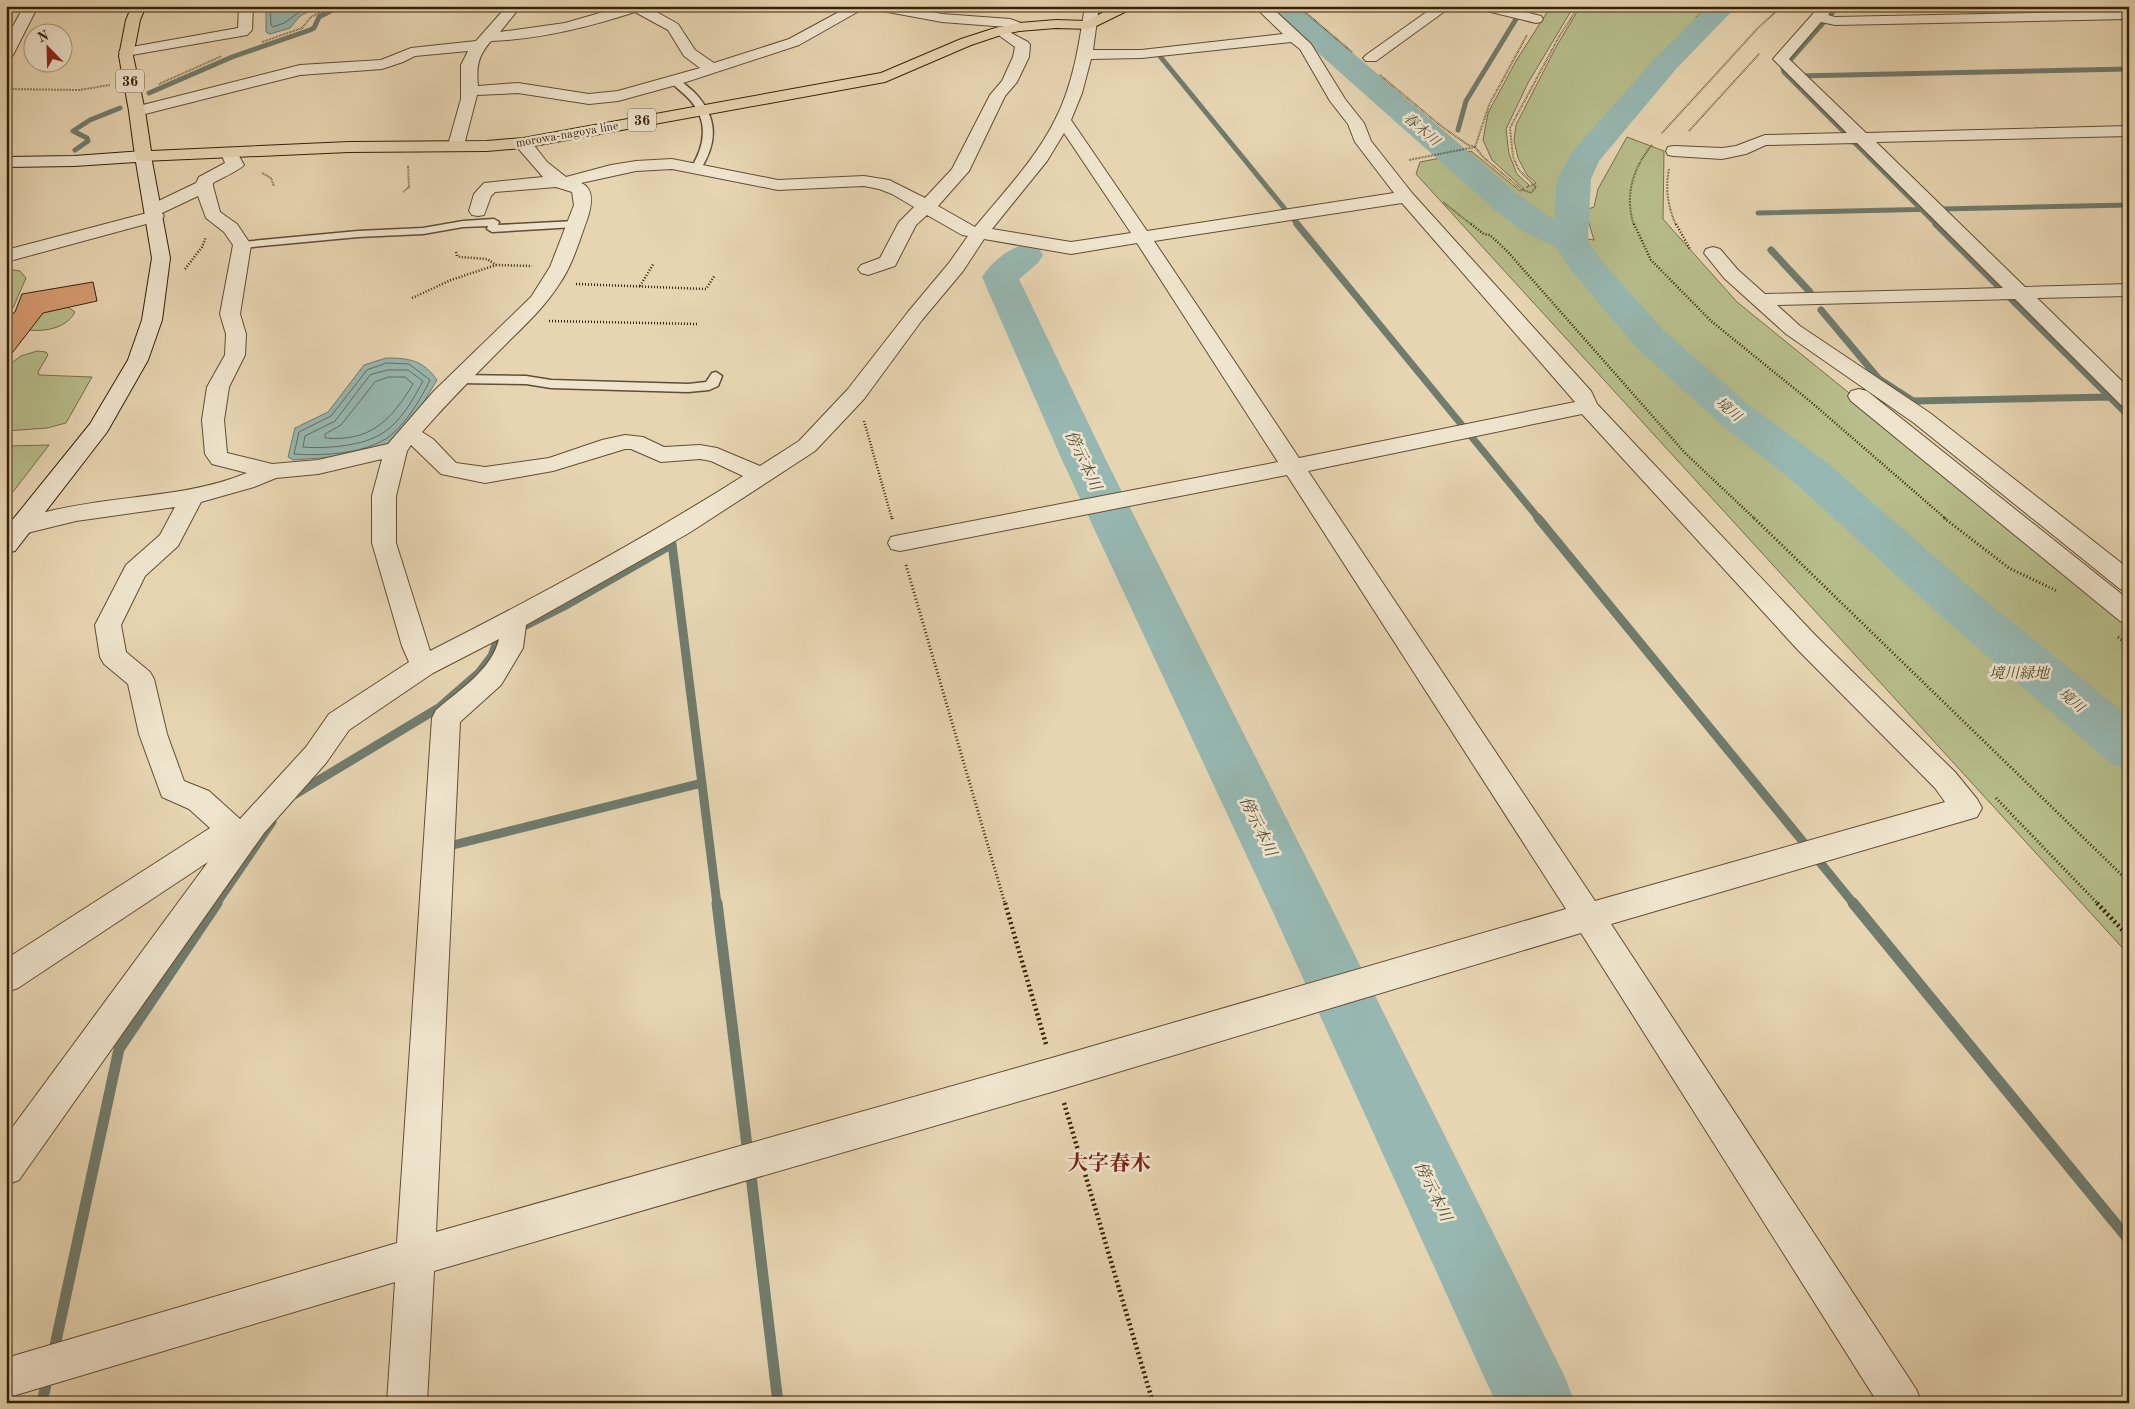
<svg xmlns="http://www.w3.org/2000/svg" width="2135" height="1409" viewBox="0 0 2135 1409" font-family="'Old Standard TT','Noto Serif JP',serif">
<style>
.green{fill:#b7bd8b;stroke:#766f49}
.water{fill:#97b8b2;stroke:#707c6e}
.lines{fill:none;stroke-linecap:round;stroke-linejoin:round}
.shore{stroke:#666c5c;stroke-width:1}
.stream-far3{stroke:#707c6e;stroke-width:5}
.stream-far2{stroke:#707c6e;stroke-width:7}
.stream-far1{stroke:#707c6e;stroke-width:9}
.stream{stroke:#707c6e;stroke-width:11}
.river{fill:#97b8b2;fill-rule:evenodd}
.building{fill:#d59a71;stroke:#352107}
.lane-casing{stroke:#624e32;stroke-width:3}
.street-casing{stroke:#624e32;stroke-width:2}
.secondary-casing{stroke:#352107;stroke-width:2}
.primary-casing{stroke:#352107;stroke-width:2}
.path-far3{stroke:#352107;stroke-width:2;stroke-dasharray:0.5 1;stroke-linecap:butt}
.path-far2{stroke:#352107;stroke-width:2.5;stroke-dasharray:1 2;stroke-linecap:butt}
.path-far1{stroke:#352107;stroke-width:3;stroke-dasharray:1 2.5;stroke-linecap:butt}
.path{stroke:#352107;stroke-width:4.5;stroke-dasharray:2 3;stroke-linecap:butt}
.lane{fill:#efe4cd;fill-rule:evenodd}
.street{fill:#efe4cd;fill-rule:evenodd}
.secondary{fill:#efe4cd;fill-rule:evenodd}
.primary{fill:#e7d5b2;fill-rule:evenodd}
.labels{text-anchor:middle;stroke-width:5;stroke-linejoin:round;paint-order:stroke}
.far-street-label{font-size:12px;fill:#352107;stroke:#efe4cd}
.shield{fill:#efe4cd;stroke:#6d5c42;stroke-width:1}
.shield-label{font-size:14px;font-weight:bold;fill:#352107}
.far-water-label{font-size:14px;font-style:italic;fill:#524e3a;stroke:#efe4cd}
.park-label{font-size:15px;font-style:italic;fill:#564828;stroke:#efe4cd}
.water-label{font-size:16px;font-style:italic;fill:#524e3a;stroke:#efe4cd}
.near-quarter-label{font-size:21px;font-weight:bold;fill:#7a1f14;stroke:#efe4cd}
</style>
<rect width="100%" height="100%" fill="#e7d5b2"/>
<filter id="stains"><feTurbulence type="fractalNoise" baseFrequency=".004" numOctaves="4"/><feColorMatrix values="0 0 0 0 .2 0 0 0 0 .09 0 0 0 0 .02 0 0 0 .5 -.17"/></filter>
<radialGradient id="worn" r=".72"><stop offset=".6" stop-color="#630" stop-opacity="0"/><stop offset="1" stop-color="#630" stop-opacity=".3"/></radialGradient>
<path class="green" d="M1551 6H1574L1528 83 1506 129 1509 154 1517 174 1529 185 1526 188 1536 183 1527 175 1518 158 1514 140 1516 125 1556 47 1577 12 1588 6H1710L1696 17V24L1689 32 1664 53 1624 95 1573 156 1560 201 1565 215 1562 225 1544 226 1458 154 1471 151 1520 191 1524 189 1492 160 1483 140 1488 113 1516 61Z
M1627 137 1664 151 1663 219 1737 302 2129 620V955L1416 174 1420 162 1446 157 1532 230 1594 240 1585 210 1594 207 1598 189Z
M6 269 20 271 26 278 13 308 6 314Z
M68 307 75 312C67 328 45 332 28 330L36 310Z
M37 351 46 352 48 355 38 372 39 375 92 377 66 423 47 428 6 431V367L21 356Z
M49 445 6 501V446Z"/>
<path class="water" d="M266 6H320L300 16 290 28 270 34 266 32Z
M386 358C409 358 423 360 437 380L422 405 397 437 386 445 346 456 293 460 288 457 295 428 328 412 364 365Z"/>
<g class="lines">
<path class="shore" d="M270 6 271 25 273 27 284 23 308 6
M387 363 409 364 430 380C421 399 402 431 382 441 358 454 321 456 294 454L299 432 331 416 367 370Z
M388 370H408L423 381C413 400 401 421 383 433 364 446 325 449 303 447L305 436 335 421 370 375Z
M389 377H405L413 384C391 420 371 442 325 438V434L341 425 375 382Z"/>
<path class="stream-far3" d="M1838 6 1783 68 1784 72 1937 225
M1285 10 1291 6
M1159 55 1298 225
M1797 76 2129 69
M149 93 232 57 310 30 314 28 319 17 340 6
M1458 130 1466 101 1524 6
M75 150 88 141 87 138 73 131 90 120 120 108
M1758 213 2129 205"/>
<path class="stream-far2" d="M1297 224 1539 519
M1936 224 2129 416
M1771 250 1810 292
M1821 310 1879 379 1913 401 2111 397"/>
<path class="stream-far1" d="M1538 518 1854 904
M294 795 440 707 479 673 492 656 498 639 564 606 672 544 717 904
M448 852 449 846 702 783
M216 904 272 822"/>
<path class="stream" d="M717 903 748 1154
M1853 903 2129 1240
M750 1167 778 1403
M53 1355 119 1049 217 903
M42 1403 48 1375"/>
<path class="river" d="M1268 6H1298L1519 195 1554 220 1557 179 1573 151 1656 57 1708 6H1737L1676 69 1599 161 1591 179 1588 241 1597 255 1663 330 1748 404 1826 462 1973 590 2129 717V770L2110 763 1939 614 1794 482 1718 422 1635 346 1571 270 1557 248 1524 232 1495 210 1272 12Z
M1025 244 1038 247 1043 255 1038 263 1019 279 1106 460 1323 891 1564 1375 1575 1403H1496L1272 910 1062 460 982 277C992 262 1007 249 1025 244Z"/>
</g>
<path class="building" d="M93 282 97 301 43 313 6 361V318L15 312 22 294Z"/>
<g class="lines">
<g class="lane-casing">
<path id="lane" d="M675 78C682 81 688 87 694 92 718 117 718 142 700 170L696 171 691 168C705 146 709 121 690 100 684 93 676 88 670 81Z
M494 219 499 222 498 225 575 221 580 224 575 227 492 232 487 229 488 226 463 227 423 234 358 237 242 248 236 245 242 242 358 231 423 228 463 221Z
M716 372 722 376 718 386 709 390 688 392 551 388 526 384 458 383 452 379 458 375 526 376 551 380 688 384 706 382 712 373Z"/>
</g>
<g class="street-casing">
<path id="street" d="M24 6H38L13 55 11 58 6 59V39Z
M239 6H253L252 30 247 35 126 56 121 55 119 52 121 49 126 48 238 28Z
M507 6H521L500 32 565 23 624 6H646L678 24 695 50 714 63 789 39 850 6H868L799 45 680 84 618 101 589 104 518 93 477 95 464 145 462 149H450L448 145 461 99V65L468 51 415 56 403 62 382 69 300 75 137 116 131 114 129 111 131 108 300 65 381 60 411 48 476 41ZM635 12 668 30 684 56 700 68 618 91 589 94 518 83 478 86C476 66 478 56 491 41 541 39 589 27 635 12Z
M870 6H901L942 14 1010 19 1024 24 1026 27 1024 30 1019 31 1007 27 942 22 877 10Z
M1085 6H1099L1093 50H1141L1283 34 1254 6H1270L1311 44 1345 99 1364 123 1371 141 1412 193 1591 391 1597 404 1816 636 1955 772 1977 799 1982 808 1977 817 1967 820 1611 924 1916 1389 1922 1403H1878L1581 933 1055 1091 434 1271 427 1403H387L395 1282 6 1398V1358L397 1243 432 718 436 710C458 691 492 670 499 639L433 673 349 730 326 763 264 833 19 1180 6 1185V1136L208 862 18 988 6 992V959L210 828 189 809 162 797 139 734 128 684 104 664 100 657 95 625 126 565 160 535 175 507 76 521 31 532 6 542V524C21 516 38 514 54 510 118 495 186 498 247 473L212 464 205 454 202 420 207 387 225 355 226 334 220 314 233 245 224 232 206 218 198 196 162 213 164 216 161 220 6 262V250L147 213 145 210 148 206 196 183 199 177 225 163 221 153 223 149H235L244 165C240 170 220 179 213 183V186L220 212 237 224 251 245 240 314 246 334 245 355 229 387 224 420 227 453 272 464 318 460 388 444 434 391 531 297 550 267 574 205 572 192 556 187 495 192 491 196 484 215 478 216 472 215 469 211 474 194 484 183 543 177 517 147 515 143 517 139H529L547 162 566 177 611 165 636 161 672 159 778 180 864 176 889 180 925 198 952 169 990 95 1002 81 1013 57 1015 47 993 31 995 28 1000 27 1028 42 1030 45 1029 57 1017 82 1005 96 969 171 938 206 975 227C1003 193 1035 160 1055 120 1073 85 1079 45 1085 6ZM1291 42 1300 49 1330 101 1348 124 1355 142 1394 193 1147 231 1071 120 1082 93 1091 59 1141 58ZM1064 133 1131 233 1071 242 992 229 1047 161ZM672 169 778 190 864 186 879 189 892 194 914 207 899 222 880 258 861 265 858 269 861 273 868 275 895 266 916 225 927 215 962 235 968 236 949 263 908 312 848 389 799 441 760 466 717 448 700 445 664 447 643 437 625 435 602 440 549 458 485 467 456 463 433 439 422 432C448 402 476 374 504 346 524 326 545 307 560 283 573 264 579 241 587 220 591 208 596 189 581 183L636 171ZM1402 203 1575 402 1299 458 1154 241ZM984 239 1071 254 1137 243 1278 462 900 535 891 537 888 543 891 549 900 551 1287 475 1566 909 1055 1057 436 1232 460 722 501 685 523 648 526 625 689 533 815 451 864 399 922 320 963 271ZM1582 414 1798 650 1935 788 1945 802 1595 901 1308 471ZM411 445 441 474 485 483 553 471 625 449H631L661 462 700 459 711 461 743 476C642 540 537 597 430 651L396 543V496L407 451ZM382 459 372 496V543L402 646 409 662 329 714 306 747 240 819 209 791 184 781 167 734 154 679 150 672 126 652 121 625 145 576 178 546 201 502 254 487 276 478 318 474Z
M1435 6H1452L1376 61H1366L1363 58 1366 55Z
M1476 6H1501L1541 16 1543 19 1541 22 1536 23 1478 9Z
M1820 6H1835L1828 15 1835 17 2129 11V19L1835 25 1821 22 1789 59 1866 133 2129 126V136L1876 142 2025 287 2129 284V296L2037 298 2129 388V407L2121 405 2015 299 1777 305 1800 326 1930 413 2129 569V592L2120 589 1914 423 1786 334 1724 278 1704 253 1706 249 1713 247 1720 249 1738 270 1765 294 2003 288 1857 143 1766 145 1746 154 1722 159 1674 156 1668 155 1666 151 1668 147 1674 146 1722 148 1736 146 1765 135 1847 133 1773 59Z
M1859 389 1867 391 2129 600V623L2120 621 1851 401 1848 396 1851 391Z"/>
</g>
<g class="secondary-casing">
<path id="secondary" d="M143 151 149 152 151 156 170 258 162 320 148 360 107 432 15 551 6 553V528L90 424 128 360 142 320 152 258 136 162 74 166 6 167V157L74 156Z"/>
</g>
<g class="primary-casing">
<path id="primary" d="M132 6H146L140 20 133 56 145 111 151 151 349 142 487 141 523 138 881 73 961 39 992 29 1019 23 1056 20 1087 21 1115 6H1133L1131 9 1090 29 1056 28 1019 31 1001 35 971 45 885 82 523 148 487 151 349 152 143 161 137 160 135 156 129 111 119 56 126 20Z"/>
</g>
<path class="path-far3" d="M1298 6 1352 52
M452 11 484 8
M262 42 302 28 311 17 333 6
M1380 75 1441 126 1468 145 1475 147 1484 158 1521 189 1531 193 1536 187 1519 170 1513 157 1510 128 1560 35 1579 6
M159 84 222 56
M6 89 79 90 110 85
M1689 131 1759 54
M1662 133 1758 28 1782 6
M1409 160 1475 147 1489 105 1527 35
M1669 169C1665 189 1668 207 1676 225
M262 173 271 178 274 186
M403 192 409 187 408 165
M1443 202 1472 225
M1634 225C1624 196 1633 168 1652 145"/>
<path class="path-far2" d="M1471 224 1484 234 1490 235 1507 251 1685 453 1755 519
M1634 224 1651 260 1711 321 1811 402 1946 519
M1676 224 1690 249
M456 252 457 256 460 257 487 259 496 265 532 266
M185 269 202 247 206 237
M576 284 706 289 715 275
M640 286 654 263
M412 298 451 280 496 265
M549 321 698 324
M864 421 892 519"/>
<path class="path-far1" d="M892 518 893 521
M1754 518 2129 882
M1944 518 2009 568 2057 591
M906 565 1005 904
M2118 637 2129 646
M1996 798 2098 904"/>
<path class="path" d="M1005 903 1046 1044
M2097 903 2129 937
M1064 1103 1153 1403"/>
<use href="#lane" class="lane"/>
<use href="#street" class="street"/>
<use href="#secondary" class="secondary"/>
<use href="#primary" class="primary"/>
</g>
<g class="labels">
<g class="far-street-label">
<text transform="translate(567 134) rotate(-10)" y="4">morowa-nagoya line</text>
</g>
<g class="shield">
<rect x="116" y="69.5" width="28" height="23" rx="4"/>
<rect x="628" y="108.5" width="28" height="23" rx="4"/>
</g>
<g class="shield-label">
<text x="130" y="86">36</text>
<text x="642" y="125">36</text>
</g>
<g class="far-water-label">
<text transform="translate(1422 129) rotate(41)" y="5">春木川</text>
<text transform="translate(1729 409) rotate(40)" y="5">境川</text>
<text transform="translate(2072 700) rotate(40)" y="5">境川</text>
</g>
<g class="park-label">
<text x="2019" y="678">境川緑地</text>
</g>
<g class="water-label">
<text transform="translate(1084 460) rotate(65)" y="6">傍示本川</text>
<text transform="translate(1259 826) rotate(64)" y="6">傍示本川</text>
<text transform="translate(1434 1191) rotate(64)" y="6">傍示本川</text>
</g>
<g class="near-quarter-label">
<text x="1109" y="1170">大字春木</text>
</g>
</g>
<rect width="2135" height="1409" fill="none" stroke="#e7d5b2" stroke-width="25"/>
<rect x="8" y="8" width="2120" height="1394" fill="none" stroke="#352107" stroke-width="2.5"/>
<rect x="12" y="12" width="2110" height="1384" fill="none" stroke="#352107"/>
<g transform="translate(48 48) rotate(337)"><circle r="24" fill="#efe4cd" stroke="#a5967e"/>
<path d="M0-4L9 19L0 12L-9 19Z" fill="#8f2418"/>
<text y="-8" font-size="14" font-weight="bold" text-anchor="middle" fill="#352107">N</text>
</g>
<rect width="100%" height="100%" filter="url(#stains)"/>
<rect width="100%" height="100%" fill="url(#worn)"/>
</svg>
